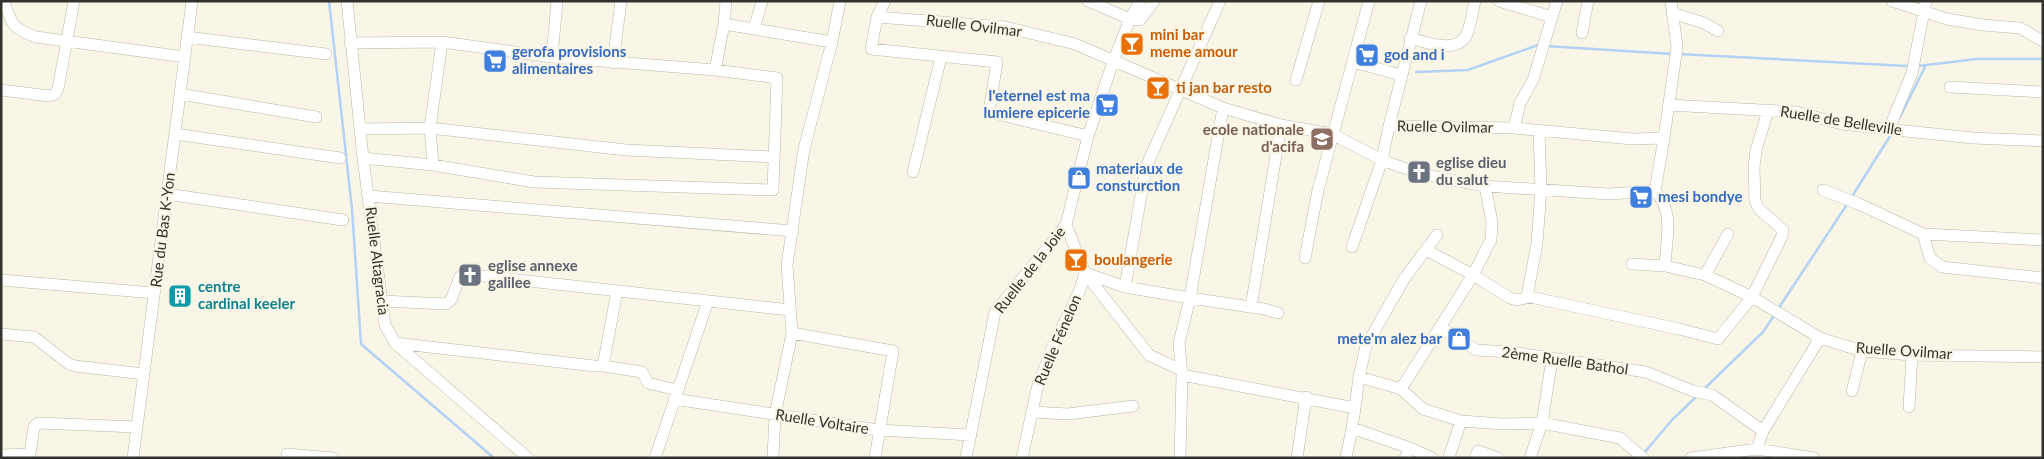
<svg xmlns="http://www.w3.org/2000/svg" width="2044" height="459" viewBox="0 0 2044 459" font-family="Lato,sans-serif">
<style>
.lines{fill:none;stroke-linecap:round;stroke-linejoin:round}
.stream{stroke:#b3d2f4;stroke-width:2.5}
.minor-casing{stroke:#bab8a9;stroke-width:12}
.minor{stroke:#fff;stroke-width:11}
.labels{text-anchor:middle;stroke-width:5;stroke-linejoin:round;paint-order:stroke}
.street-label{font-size:15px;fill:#33322c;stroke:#f9f6e7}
.food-label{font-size:15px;font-weight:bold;fill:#c56008;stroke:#f9f6e7;text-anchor:start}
.shop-label{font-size:15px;font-weight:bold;fill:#366cbe;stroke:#f9f6e7;text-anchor:start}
.education-label{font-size:15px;font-weight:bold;fill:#785e54;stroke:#f9f6e7;text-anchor:end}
.worship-label{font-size:15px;font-weight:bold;fill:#5b616d;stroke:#f9f6e7;text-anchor:start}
.culture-label{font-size:15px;font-weight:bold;fill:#0d838f;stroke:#f9f6e7;text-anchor:start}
</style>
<rect width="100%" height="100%" fill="#f9f6e7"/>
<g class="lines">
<path class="stream" d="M329 1 352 209 361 344 494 458
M1546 46 1673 54
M1679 54 1907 66
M1918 66 1977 59H2043
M1416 72 1468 70 1538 45
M1900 117 1925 67
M1851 198 1892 133
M1778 309 1848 203
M1704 389 1763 332 1775 314
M1644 453 1672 420 1698 395"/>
<g class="minor-casing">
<path id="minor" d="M4 1C11 24 13 29 36 37L185 57
M347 1 363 158 385 325 395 343 528 458
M840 1 832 42 804 149 787 265 792 333 893 351 875 458
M885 1 877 17 871 49 997 62 989 112 1088 136
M1088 1 1130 19 1140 20 1154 1
M1499 1 1552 17
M1892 1 1947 19 1983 25 2020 28 2043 41
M1672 13 1704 23 1718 31
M877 17 1005 27 1075 44 1223 108 1281 125 1332 134 1382 160 1389 126 1514 128 1633 139 1664 138 1655 191C1675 212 1666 239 1665 266L1705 275 1752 297 1820 338 1862 351 1912 355 2043 357
M724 24 832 42
M754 29 762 1
M1582 33 1588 1
M187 37 326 54
M1410 38C1425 42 1456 54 1466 36 1471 26 1472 12 1475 1
M350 43 442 42 552 57 715 70 777 78 773 190 534 182 433 165 363 158
M552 57 557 1
M1353 62 1401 75
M613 63 621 1
M715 70 724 24 726 1
M1296 80 1319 1
M1950 87 2043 92
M1 90 49 96 55 94 58 89 74 1
M180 94 316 117
M1669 105 1796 112 1842 124 1896 130 1973 138 2043 141
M1223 108 1190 298 1264 309 1278 313
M1389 126 1421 1
M1514 128 1520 103 1533 80 1557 1
M361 129 430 128 626 150 773 157
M1889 129 1912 73 1926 1
M175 134 340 158
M1664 138 1677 47 1671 1
M433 165 430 128 442 42
M913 172 941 57
M1485 186 1609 194 1655 191
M1823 190 1859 204 1923 234 2043 240
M167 194 343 220
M369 196 793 231
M1923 234 1930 258 1942 267 2043 278
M1352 247 1382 160C1417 174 1448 180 1485 186L1492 222 1491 240 1473 275 1401 389
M1426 250 1473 275 1510 298 1517 300 1530 297 1549 301 1679 329 1718 339 1752 297 1782 236 1783 230 1759 209 1755 201 1754 167 1756 150 1768 111
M1305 258 1318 190 1369 1
M1632 264 1665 266
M1085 273 1125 287 1190 298 1179 343 1182 375 1180 458
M1085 273 1149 355 1181 370
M1705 275 1728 234
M1 280 154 293
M1125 287 1146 167 1220 1
M1527 297 1537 243 1541 189 1539 131
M382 301 446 304 451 300 460 277 465 274 790 310
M1251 307 1281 125
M1440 327 1476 350 1510 352 1646 372 1693 391 1712 395 1763 431
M1 334 34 337 69 364 75 366 144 374
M395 343 594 366H603L617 291
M603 366 642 372 648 383 677 390
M1182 375 1355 408 1359 377 1401 389 1423 409 1461 421 1503 424 1542 423 1620 438 1643 458
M1359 377 1366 346 1404 279 1437 235
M1852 391 1862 351
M674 399 878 430 971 435
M1909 407 1912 355
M1355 408 1352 428 1410 448 1405 458
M1032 412 1068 414 1133 406
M1410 448 1432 458
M1757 449 1763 431 1820 338
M287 454 333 458
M1 455 30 454 34 427 38 423 137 427
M1449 457 1461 421
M133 458 192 1
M655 458 708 301
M773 458 775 415 792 333
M966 458 995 312 1066 225 1088 136 1113 62 1130 19 1140 1
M1022 458 1037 389 1052 348 1080 290 1085 273 1066 225
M1297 458 1306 397
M1346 458 1352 428
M1475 458 1478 451 1498 458
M1530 458 1542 423 1552 359
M1691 458 1757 449 1814 458"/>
</g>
<use href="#minor" class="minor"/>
</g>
<defs>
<g id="bar-square" transform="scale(1.25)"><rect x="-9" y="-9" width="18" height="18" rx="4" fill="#e8710a" stroke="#f9f6e7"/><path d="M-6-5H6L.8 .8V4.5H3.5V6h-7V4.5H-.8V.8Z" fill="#fff"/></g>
<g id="supermarket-square" transform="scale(1.25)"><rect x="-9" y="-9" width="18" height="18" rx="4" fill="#3f7fe0" stroke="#f9f6e7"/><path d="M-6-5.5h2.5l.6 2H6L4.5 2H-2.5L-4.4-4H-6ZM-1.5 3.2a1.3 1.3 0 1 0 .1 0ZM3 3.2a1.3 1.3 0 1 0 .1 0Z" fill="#fff"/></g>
<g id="school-square" transform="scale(1.25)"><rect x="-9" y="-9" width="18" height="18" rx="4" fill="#8d6e63" stroke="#f9f6e7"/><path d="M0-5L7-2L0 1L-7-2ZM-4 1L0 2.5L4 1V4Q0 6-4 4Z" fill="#fff"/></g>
<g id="church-square" transform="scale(1.25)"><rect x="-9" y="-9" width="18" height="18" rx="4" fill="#6b7280" stroke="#f9f6e7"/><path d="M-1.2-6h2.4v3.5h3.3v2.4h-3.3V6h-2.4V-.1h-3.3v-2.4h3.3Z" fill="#fff"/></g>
<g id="shop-square" transform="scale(1.25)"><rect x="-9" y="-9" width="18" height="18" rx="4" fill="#3f7fe0" stroke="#f9f6e7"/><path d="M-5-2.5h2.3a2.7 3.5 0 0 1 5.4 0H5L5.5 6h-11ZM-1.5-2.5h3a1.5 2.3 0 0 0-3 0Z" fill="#fff"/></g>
<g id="building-square" transform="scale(1.25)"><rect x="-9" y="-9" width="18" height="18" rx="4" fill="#0f9aa8" stroke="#f9f6e7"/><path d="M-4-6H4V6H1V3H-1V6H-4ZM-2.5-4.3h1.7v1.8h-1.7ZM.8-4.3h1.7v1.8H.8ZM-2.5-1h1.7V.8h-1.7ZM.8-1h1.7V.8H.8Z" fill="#fff"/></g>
</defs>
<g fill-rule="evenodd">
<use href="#bar-square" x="1132" y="44"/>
<use href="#supermarket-square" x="1367" y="55"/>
<use href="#supermarket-square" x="495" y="61"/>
<use href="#bar-square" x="1158" y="88"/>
<use href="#supermarket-square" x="1107" y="105"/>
<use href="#school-square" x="1322" y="139"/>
<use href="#church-square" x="1419" y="172"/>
<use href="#shop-square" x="1079" y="178"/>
<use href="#supermarket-square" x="1641" y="197"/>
<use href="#bar-square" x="1076" y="260"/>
<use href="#church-square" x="470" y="275"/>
<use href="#building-square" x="180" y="296"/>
<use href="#shop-square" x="1459" y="339"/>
</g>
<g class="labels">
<g class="street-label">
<text transform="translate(974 26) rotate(7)" y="5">Ruelle Ovilmar</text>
<text transform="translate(1841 121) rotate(9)" y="5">Ruelle de Belleville</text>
<text transform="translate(1445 127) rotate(1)" y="5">Ruelle Ovilmar</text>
<text transform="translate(163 230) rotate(-83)" y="5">Rue du Bas K-Yon</text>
<text transform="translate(377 261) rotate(83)" y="5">Ruelle Altagracia</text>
<text transform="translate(1030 270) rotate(-52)" y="5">Ruelle de la Joie</text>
<text transform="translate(1058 340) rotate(-67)" y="5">Ruelle Fénelon</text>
<text transform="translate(1904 351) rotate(4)" y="5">Ruelle Ovilmar</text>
<text transform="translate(1565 361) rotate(8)" y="5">2ème Ruelle Bathol</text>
<text transform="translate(822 422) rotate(9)" y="5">Ruelle Voltaire</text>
</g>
<g class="food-label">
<text x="1150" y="40">mini bar<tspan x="1150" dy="17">meme amour</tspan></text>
<text x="1176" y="93">ti jan bar resto</text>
<text x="1094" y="265">boulangerie</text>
</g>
<g class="shop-label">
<text x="512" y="57">gerofa provisions<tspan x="512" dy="17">alimentaires</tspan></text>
<text x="1384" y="60">god and i</text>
<text x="1090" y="101" text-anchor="end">l'eternel est ma<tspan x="1090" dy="17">lumiere epicerie</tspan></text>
<text x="1096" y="174">materiaux de<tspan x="1096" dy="17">consturction</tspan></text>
<text x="1658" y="202">mesi bondye</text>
<text x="1442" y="344" text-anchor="end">mete'm alez bar</text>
</g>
<g class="education-label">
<text x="1304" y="135">ecole nationale<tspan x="1304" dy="17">d'acifa</tspan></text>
</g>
<g class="worship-label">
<text x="1436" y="168">eglise dieu<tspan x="1436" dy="17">du salut</tspan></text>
<text x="488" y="271">eglise annexe<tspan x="488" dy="17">galilee</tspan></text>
</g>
<g class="culture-label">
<text x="198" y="292">centre<tspan x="198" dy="17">cardinal keeler</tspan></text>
</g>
</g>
<rect width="2044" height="459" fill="none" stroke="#33322c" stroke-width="5"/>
</svg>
